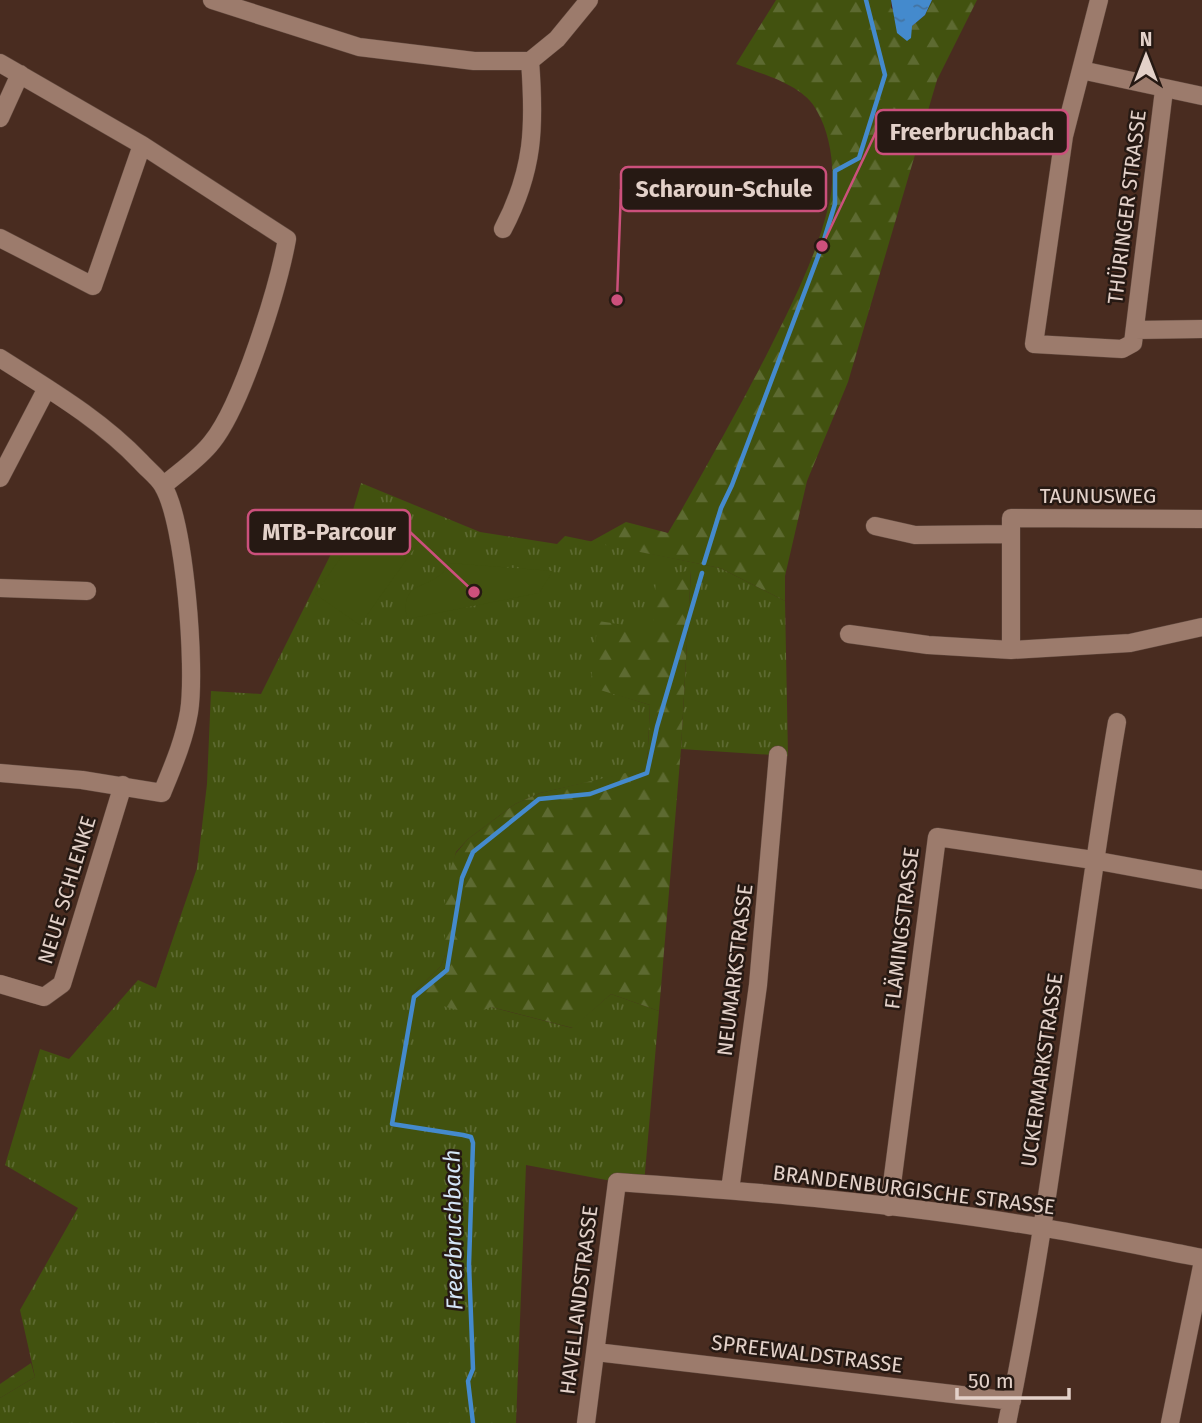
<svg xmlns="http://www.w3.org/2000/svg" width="1202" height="1423" viewBox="0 0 1202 1423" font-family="'Fira Sans',sans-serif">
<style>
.grass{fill:url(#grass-tufts)}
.forest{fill:url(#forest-firs)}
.pitch{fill:#42520f}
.water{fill:url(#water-ripples)}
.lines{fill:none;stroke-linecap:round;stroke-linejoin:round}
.stream{stroke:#448acd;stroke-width:4.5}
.minor-casing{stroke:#61493e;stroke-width:19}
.minor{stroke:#9c7b6c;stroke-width:18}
.labels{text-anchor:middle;stroke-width:5;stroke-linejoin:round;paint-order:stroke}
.street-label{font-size:21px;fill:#e3d1c9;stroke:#261913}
.water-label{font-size:23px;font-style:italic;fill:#d4e5f7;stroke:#261913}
.leader{fill:none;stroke:#cc507c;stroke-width:2.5}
.callout-dot{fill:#cc507c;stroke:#261913;stroke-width:2.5}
.callout{fill:#261913;stroke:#cc507c;stroke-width:2.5}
.callout-label{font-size:23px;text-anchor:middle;font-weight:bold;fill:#e3d1c9}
</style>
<defs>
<pattern id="grass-tufts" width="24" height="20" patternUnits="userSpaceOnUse" patternTransform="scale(1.75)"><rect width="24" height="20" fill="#42520f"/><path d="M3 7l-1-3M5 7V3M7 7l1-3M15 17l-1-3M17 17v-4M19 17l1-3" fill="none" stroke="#5d6a31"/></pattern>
<pattern id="forest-firs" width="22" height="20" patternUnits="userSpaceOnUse" patternTransform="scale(1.75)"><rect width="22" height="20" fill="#42520f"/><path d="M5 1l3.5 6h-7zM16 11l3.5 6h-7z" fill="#5d6a31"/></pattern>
<pattern id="water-ripples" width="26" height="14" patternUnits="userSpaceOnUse" patternTransform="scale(1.75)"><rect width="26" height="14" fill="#448acd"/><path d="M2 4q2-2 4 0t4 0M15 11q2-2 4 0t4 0" fill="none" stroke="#4474a2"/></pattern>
</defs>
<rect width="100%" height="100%" fill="#492c20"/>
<path class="grass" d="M361 483 480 532 557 544 565 536 720 568 785 601 788 756 681 749 691 571 654 629 590 686 650 705 647 769 540 793 515 804 468 839 456 852 445 898V955L441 966 411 995 491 1007 572 1028 611 994 659 1011 644 1184 617 1182 526 1165 516 1423H0V1398L35 1377 20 1310 78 1208 5 1165 40 1049 69 1059 138 980 156 988 197 868 207 784 211 691 261 694 353 510Z"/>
<path class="forest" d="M776 0H891V8L912 26 925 15 932 0H977L937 80 848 382 807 481 785 576V601L720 568 590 542 626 522 668 533C702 475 735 416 766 356 791 306 816 258 829 204 836 176 832 137 817 111 803 84 763 75 736 64Z
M691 570 681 749 659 1011 611 994 573 1028 491 1007 473 1015 410 996 441 966 445 955V883L456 853 468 839 515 804 540 793 647 768 650 705 590 687 598 621 653 629 656 578Z
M31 1363 35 1377 0 1398V1384Z"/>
<path class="pitch" d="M374 511 419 542 360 625 315 594Z
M450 563 553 571 539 593 407 619C399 576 432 594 450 563Z"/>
<path class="water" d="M891 0H932L925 15 912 26 911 38 907 41 897 33Z"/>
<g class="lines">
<path class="stream" d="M704 563 721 508 732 485 822 246 835 204V171L859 158 885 75 866 0
M473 1423 468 1381 473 1369 469 1264 473 1143 471 1137 463 1135 392 1124 414 997 447 970 462 878 473 852 539 799 590 794 647 773 657 727 702 573"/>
<g class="minor-casing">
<path id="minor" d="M212 0 359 47 474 61H530L557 39 589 0
M1099 0 1064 136 1034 344 1122 349 1133 343 1164 90
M0 63 142 145 287 239C278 288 242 405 212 442 199 459 179 472 163 486
M1081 70 1202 96
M0 118 20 74
M503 229C534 170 535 126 530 61
M0 238 93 286 142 145
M1135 330 1202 329
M0 358C50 390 100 419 141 462 148 470 158 477 163 486 185 522 196 669 189 712 184 741 173 766 162 793L82 780 0 773
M0 478 47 388
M1202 519 1011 518V650L1130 643 1202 627
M875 526 915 535 1011 534
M0 588 87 591
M849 634 928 645 1011 650
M0 984 44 997 62 984 123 785
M730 1190 758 985 778 755
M889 1207 937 837 1093 860 1202 880
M596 1352 1012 1401
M586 1423 617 1182C760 1192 904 1204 1045 1228 1098 1237 1150 1248 1202 1258
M1007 1423C1055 1191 1077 955 1117 722
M1170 1423 1202 1266"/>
</g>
<use href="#minor" class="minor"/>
</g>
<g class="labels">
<g class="street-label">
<text transform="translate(1127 207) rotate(-83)" y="7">THÜRINGER STRASSE</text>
<text x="1098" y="503">TAUNUSWEG</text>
<text transform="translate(67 890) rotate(-73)" y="7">NEUE SCHLENKE</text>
<text transform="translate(902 928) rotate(-83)" y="7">FLÄMINGSTRASSE</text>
<text transform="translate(735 970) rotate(-83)" y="7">NEUMARKSTRASSE</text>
<text transform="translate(1042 1070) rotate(-82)" y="7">UCKERMARKSTRASSE</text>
<text transform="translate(914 1190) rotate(7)" y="7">BRANDENBURGISCHE STRASSE</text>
<text transform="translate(579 1300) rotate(-83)" y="7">HAVELLANDSTRASSE</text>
<text transform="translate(807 1354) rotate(7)" y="7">SPREEWALDSTRASSE</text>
</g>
<g class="water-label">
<text transform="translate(453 1230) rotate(-91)" y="8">Freerbruchbach</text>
</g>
</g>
<path class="leader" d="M822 246L876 132M617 300L621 189M474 592L410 532"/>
<g class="callout-dot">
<circle cx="822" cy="246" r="7"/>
<circle cx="617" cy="300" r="7"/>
<circle cx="474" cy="592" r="7"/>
</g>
<g class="callout">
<rect x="876" y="110" width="192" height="44" rx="7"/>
<rect x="621" y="167" width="205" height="44" rx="7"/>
<rect x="248" y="510" width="162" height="44" rx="7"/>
</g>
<g class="callout-label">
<text x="972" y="140">Freerbruchbach</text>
<text x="724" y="197">Scharoun-Schule</text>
<text x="329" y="540">MTB-Parcour</text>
</g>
<g transform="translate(1146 56)" stroke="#261913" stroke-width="5" paint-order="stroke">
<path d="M0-5L12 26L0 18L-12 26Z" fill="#e3d1c9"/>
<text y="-10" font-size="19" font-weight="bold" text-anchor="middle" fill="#e3d1c9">N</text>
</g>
<path d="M957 1388v10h112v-10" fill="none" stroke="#e3d1c9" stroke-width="3.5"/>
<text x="968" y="1388" font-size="21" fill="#e3d1c9" stroke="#261913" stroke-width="5" paint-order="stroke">50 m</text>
</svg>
